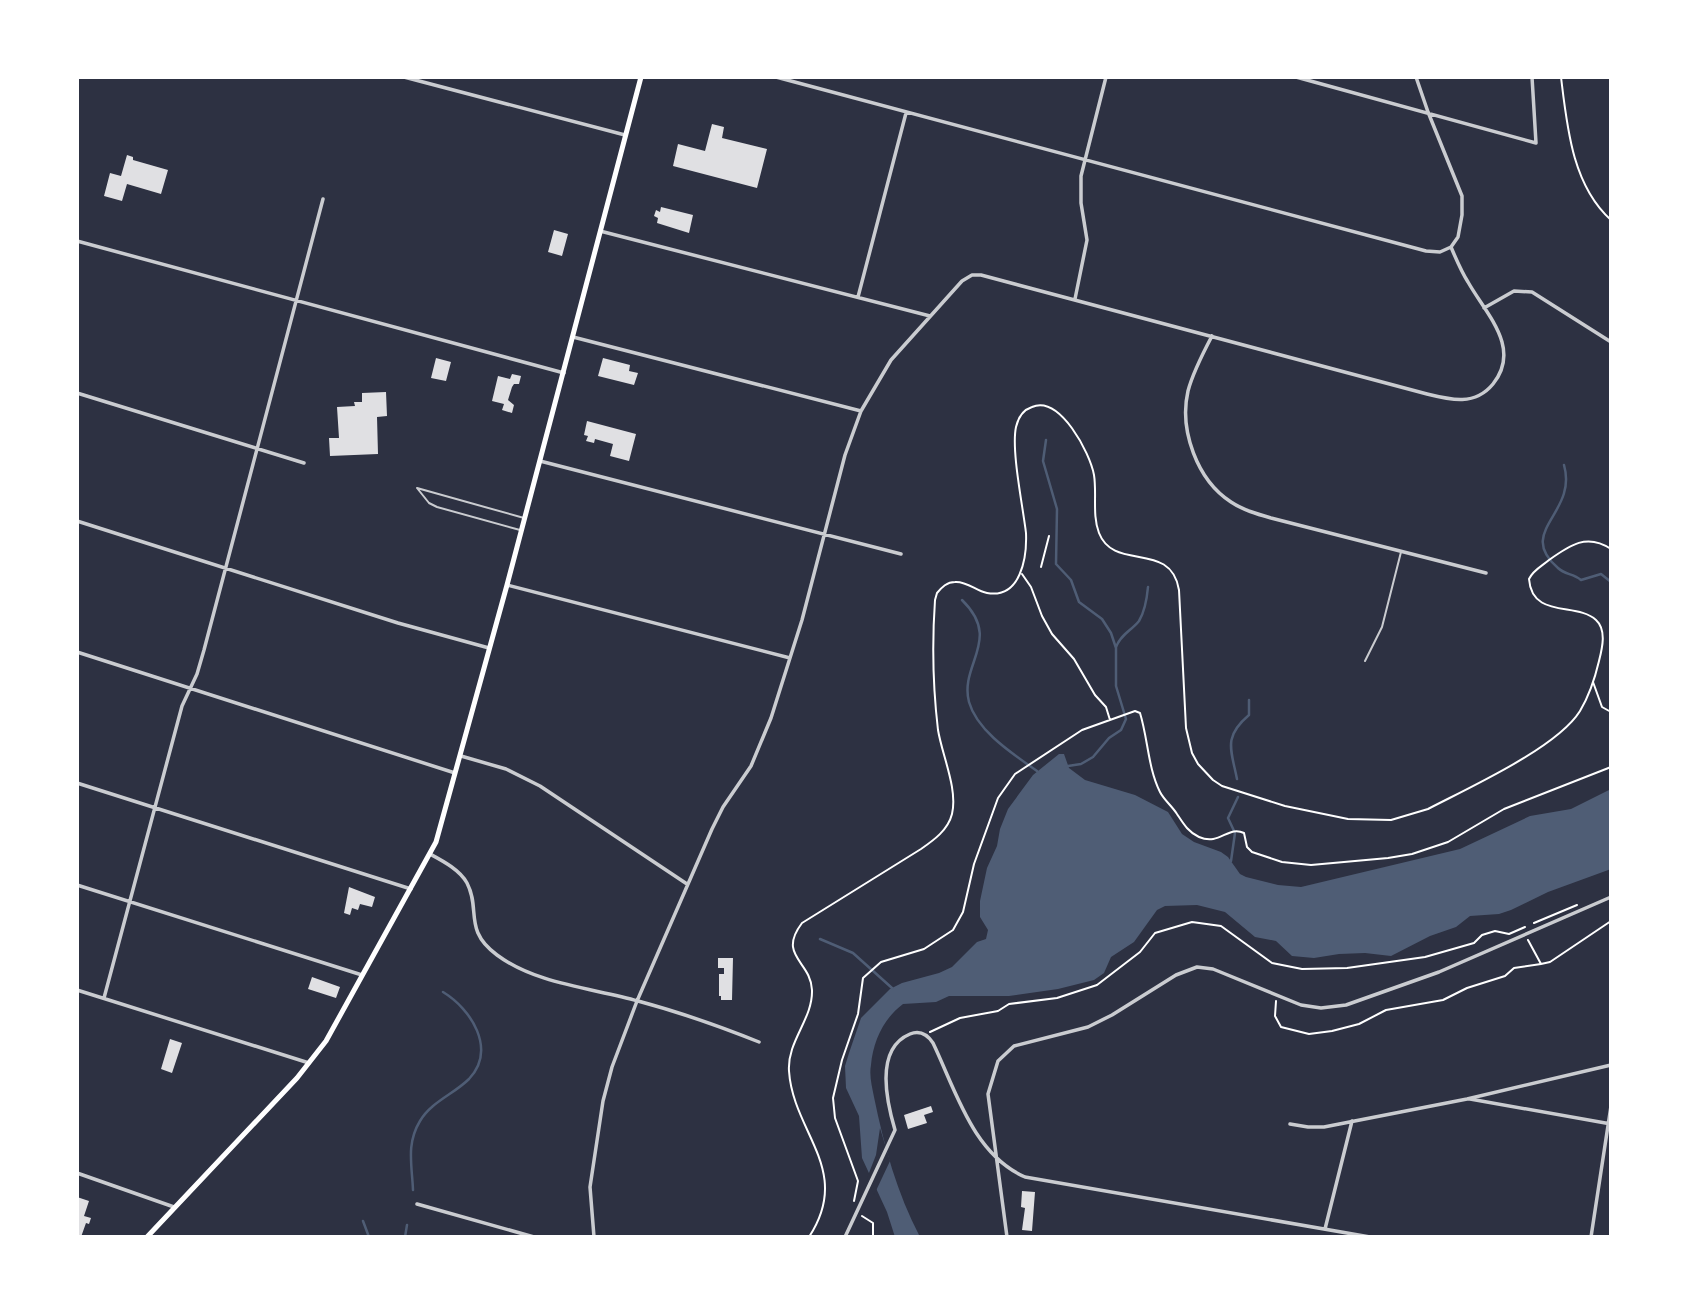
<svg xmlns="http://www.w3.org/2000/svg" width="1688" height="1314" viewBox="0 0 1688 1314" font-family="Signika,sans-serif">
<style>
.water{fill:#4f5d75}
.pier{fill:#2d3142}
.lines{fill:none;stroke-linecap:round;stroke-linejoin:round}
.stream{stroke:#4f5d75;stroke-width:2.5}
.building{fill:#e0e0e3}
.path{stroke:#fff;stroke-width:2}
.service{stroke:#caccd0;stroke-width:2}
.minor{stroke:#caccd0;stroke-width:3.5}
.secondary{stroke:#fff;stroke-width:5}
</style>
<rect width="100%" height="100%" fill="#2d3142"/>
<path class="water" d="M1059 754H1064L1069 768 1085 780 1135 795 1168 812 1182 834 1194 842 1221 852 1228 857 1240 874 1246 877 1278 885 1301 887 1460 849 1530 816 1571 809 1611 789V869L1548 892 1511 910 1499 914 1470 916 1456 927 1430 936 1391 956 1365 953 1339 954 1314 958 1292 956 1276 941 1255 937 1225 912 1197 905 1165 906 1157 910 1134 942 1111 957 1104 973 1094 980 1058 989 1009 996H949L936 1002 903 1004C884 1018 873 1041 871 1065 869 1076 872 1086 874 1097 884 1146 897 1193 920 1237H895L887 1212 862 1158 859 1116 846 1088 845 1066 849 1053 861 1018 890 989 902 983 939 973 952 967 977 942 986 939 988 930 980 917V901L987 868 997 846 1000 829 1008 809 1033 775Z"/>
<path class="pier" d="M880 1128 890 1161 874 1195 867 1178 876 1155Z"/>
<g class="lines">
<path class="stream" d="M1046 440 1043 461 1057 509 1056 564 1071 580 1079 602 1102 619 1111 633 1116 648V686L1126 719 1121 730 1109 738 1093 757 1081 764 1068 766
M1564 465C1578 514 1515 531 1558 568 1565 575 1573 573 1581 580L1601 574 1611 582
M962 600C1003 640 959 664 969 702 977 731 1013 754 1037 771
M1116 647C1121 634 1131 631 1139 621 1145 611 1147 598 1148 587
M1237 779C1231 749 1223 737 1249 715V700
M1231 861 1235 833 1228 818 1238 797
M820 939 853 953 892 988
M413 1190C412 1165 406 1144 420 1121 431 1102 454 1094 469 1079 497 1049 471 1009 443 992
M363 1221 369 1237
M405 1237 407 1225"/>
</g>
<path class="building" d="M712 124 724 127 722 138 767 149 757 188 673 166 678 144 705 151Z
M127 155 133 157V160L168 170 161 194 127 184 122 201 104 196 110 173 121 176Z
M661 207 693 215 689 233 657 223 658 218 654 216 656 210 660 212Z
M554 230 568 234 562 256 548 252Z
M436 358 451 362 446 381 431 378Z
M603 358 630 365 629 371 638 373 634 385 598 376Z
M512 374 521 376 519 384H514L512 387 508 400 514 405 512 413 502 410 504 404 492 401 498 376 510 379Z
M386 392 387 416 377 417 378 454 330 456 329 438H339L337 407 355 406 354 402H362V393Z
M587 421 636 434 629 461 610 456 613 444 595 439 594 443 586 441 588 436 584 435Z
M349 887 375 897 372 907 360 904 358 910 352 908 350 915 344 913Z
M718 958H733L732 1000H721V996H719V974H724V968H718Z
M312 977 340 987 336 998 308 989Z
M170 1039 182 1043 172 1073 161 1069Z
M931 1106 933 1112 924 1115 927 1123 908 1129 904 1115Z
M1022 1191 1035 1192 1032 1231 1022 1230 1025 1208 1021 1207Z
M77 1197 89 1201 84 1216 91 1218 89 1224 86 1223 81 1237H77Z"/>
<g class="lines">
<path class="path" d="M1561 77C1567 126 1572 185 1611 220
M1041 567 1049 536
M1022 574 1031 587 1042 616 1052 634 1074 659 1095 695 1106 707 1110 720
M1593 682 1602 707 1611 712
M1534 923 1577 905
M1528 940 1541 964 1550 962 1611 921
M1276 1001 1275 1016 1281 1027 1309 1034 1332 1031 1359 1024 1386 1010 1443 1000 1467 988 1505 976 1514 968 1541 964
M930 1032 960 1018 998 1011 1009 1004 1057 998 1097 985 1140 952 1155 933 1192 922 1221 926 1272 963 1302 969 1347 968 1425 957 1474 943 1482 935 1495 931 1509 934 1525 927
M854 1201 858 1181 835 1118 833 1098 842 1060 858 1014 863 978 881 962 924 949 953 930 963 912 974 864 998 798 1015 774 1082 730 1135 711 1140 713C1148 739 1148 768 1160 792 1164 800 1172 806 1177 814 1183 823 1188 832 1199 837 1220 846 1228 825 1244 833L1247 847 1252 852 1282 862 1311 865 1388 858 1412 854 1448 842 1504 809 1611 767
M862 1216 873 1223V1237
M809 1237C853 1170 793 1133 789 1071 787 1041 813 1019 812 990 811 961 777 956 802 923L921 849C934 840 948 830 952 814 958 789 942 755 938 730 933 688 932 643 935 600L937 593C942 587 947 582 955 582 967 581 976 591 987 593 1021 599 1027 557 1026 533 1023 507 1011 450 1016 427 1018 418 1023 410 1032 407 1060 395 1090 453 1094 475 1097 494 1092 515 1099 533 1114 572 1171 540 1179 590L1186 728 1192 753 1198 764 1213 780 1222 786 1285 806 1348 819 1391 820 1428 809C1468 788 1557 748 1580 711 1589 696 1595 678 1599 661 1602 649 1607 630 1596 620 1577 602 1532 619 1529 579 1533 570 1542 566 1549 560 1570 545 1587 533 1611 549"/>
<path class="service" d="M520 530 437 507 429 503 417 488 524 518
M1365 661 1382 627 1401 552"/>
<path class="minor" d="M404 77 625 135
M776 77 1426 251 1440 252 1451 247
M1296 77 1536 143 1532 77
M1416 77 1428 112 1462 196V215L1458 237 1451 247
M600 231 930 316
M77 241 564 373
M858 297 906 113
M1075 299 1087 240 1081 203V176L1106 77
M1484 308 1514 291 1532 292 1611 342
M1212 336C1203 353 1193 372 1188 391 1179 430 1197 480 1231 502 1243 510 1257 514 1271 518L1486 573
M573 337 861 411
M77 393 304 463
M540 461 901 554
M77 521 398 623 489 648
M507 585 790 658
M77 652 455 773
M461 756 506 769 540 786 687 884
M77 783 411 889
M430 854C443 861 460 870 467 883 481 910 463 930 497 955 536 984 592 988 638 1001 679 1012 719 1026 759 1042
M77 885 362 975
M77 990 309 1063
M104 998 182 706 197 674 204 650 323 199
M1470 1099 1611 1124
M1290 1124 1308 1127H1324L1467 1099 1611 1065
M77 1173 174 1207
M417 1204 534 1237
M1325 1229 1352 1121
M594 1237 590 1187 603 1101 612 1067 637 1001 712 829 723 807 751 766 771 718 802 620 845 455 861 411 891 360 962 281 972 275H981L1427 394C1451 400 1475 406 1493 384 1522 348 1486 314 1468 282 1461 271 1456 259 1451 247
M845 1237 895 1130C887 1103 874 1049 910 1034 920 1030 927 1034 933 1043 956 1091 973 1154 1025 1177L1370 1237
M1007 1237 988 1094 998 1061 1014 1046 1088 1027 1112 1015 1176 975 1197 967 1213 969 1301 1005 1321 1008 1346 1005 1439 972 1611 897
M1591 1237 1611 1106"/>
<path class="secondary" d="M147 1237 297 1078 326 1041 436 842 507 585 641 77"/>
</g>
<rect width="1688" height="1314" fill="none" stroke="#ffffff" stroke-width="158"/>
</svg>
